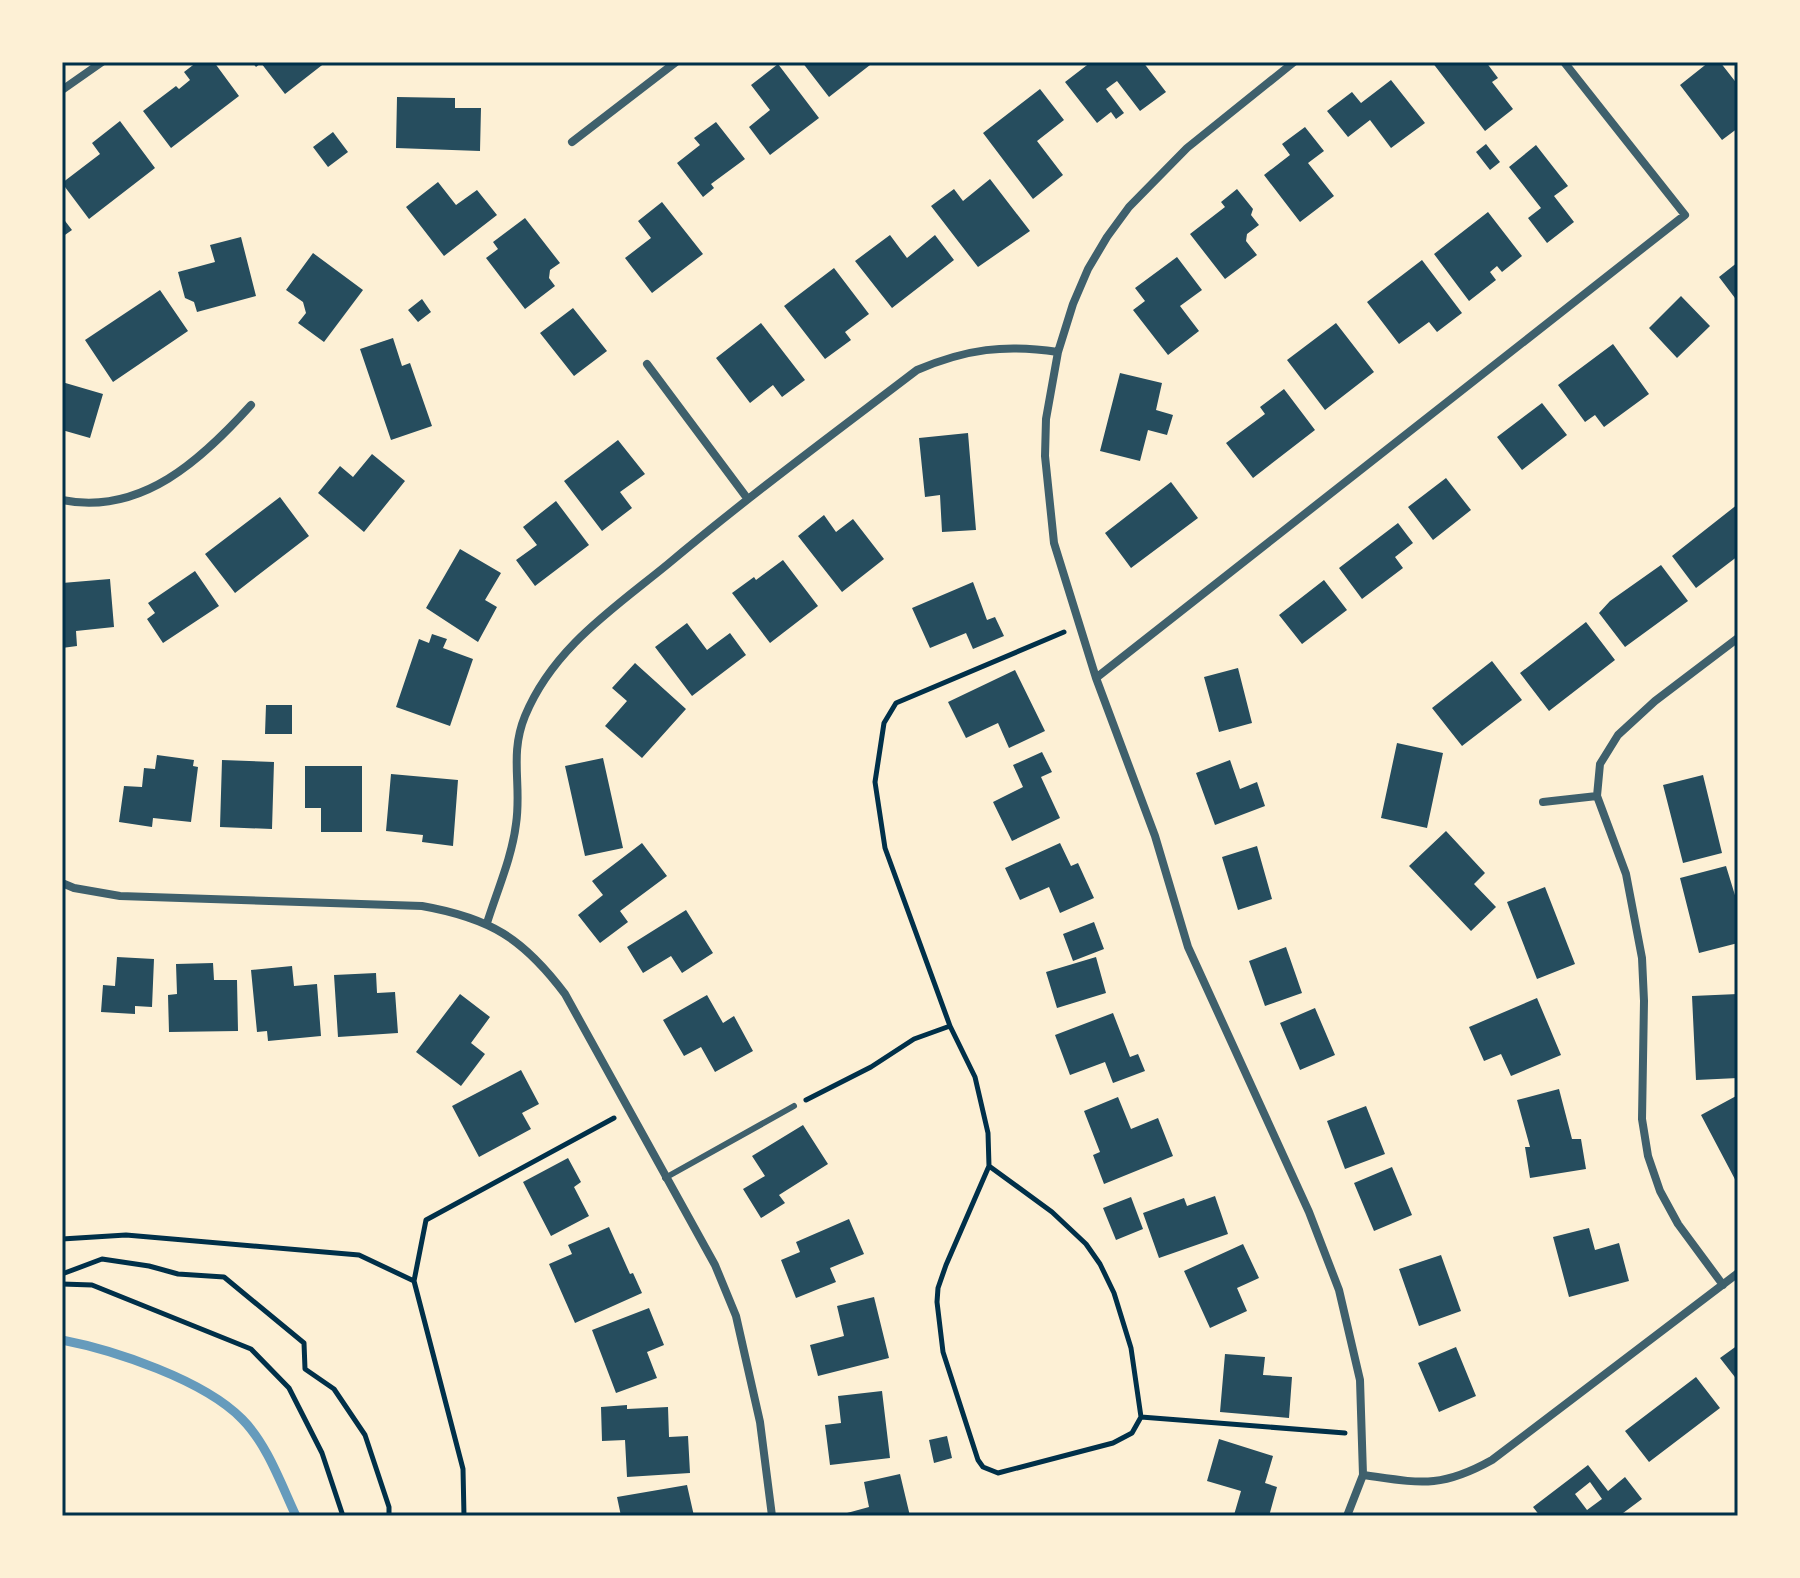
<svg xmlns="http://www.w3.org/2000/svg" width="1800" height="1578" viewBox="0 0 1800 1578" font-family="'Public Sans',sans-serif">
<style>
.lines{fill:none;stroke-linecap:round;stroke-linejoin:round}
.stream{stroke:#669bbc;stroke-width:9}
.building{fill:#264d5e;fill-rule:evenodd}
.path{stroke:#003049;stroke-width:5}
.service{stroke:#3f606c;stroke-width:6}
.minor{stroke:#3f606c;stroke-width:8}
.neatline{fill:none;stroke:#003049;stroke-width:3}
</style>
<rect width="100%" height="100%" fill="#fdf0d5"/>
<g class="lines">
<path class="stream" d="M62 1340C114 1350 204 1380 242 1419 267 1444 281 1484 296 1516"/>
</g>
<path class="building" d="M197 62H214L239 96 171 148 143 111 176 86 179 89 190 80 184 72Z
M252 62H326L285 94 261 63 256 67Z
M802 62H867L870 65 829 97Z
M1091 62H1134L1137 65 1143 62 1166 92 1140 111 1117 81 1106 89 1124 113 1116 119 1111 112 1097 123 1065 82Z
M1432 62H1486L1498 78 1492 82 1513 109 1485 131Z
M1709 62H1720L1738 85V128L1722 140 1680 85Z
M778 64 819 118 770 155 749 127 770 110 751 85Z
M1391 80 1425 123 1391 148 1370 120 1348 137 1327 111 1352 92 1361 103Z
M1040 89 1064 120 1037 141 1063 175 1033 199 983 133Z
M397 97 455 98V108H481L480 151 396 148Z
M120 121 155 168 89 219 62 183 100 154 92 143Z
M716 122 745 159 711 184 714 188 703 197 677 163 700 145 694 138Z
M1305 127 1324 151 1308 163 1334 196 1300 222 1264 175 1290 155 1282 144Z
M333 132 348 152 328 167 313 147Z
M1486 144 1500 162 1490 170 1476 152Z
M1536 145 1568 186 1554 196 1574 222 1547 243 1528 218 1541 208 1509 167Z
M990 179 1030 231 978 267 931 206 954 189 963 201Z
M438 182 456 205 477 190 497 215 444 256 406 207Z
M1237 189 1253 209 1251 215 1259 225 1247 234 1246 241 1257 255 1225 279 1190 234 1225 207 1221 202Z
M662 202 703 254 652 293 625 258 651 238 638 221Z
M1488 212 1522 256 1502 272 1497 266 1490 272 1496 280 1469 301 1434 254Z
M62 217 72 230 62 237Z
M525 218 560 263 550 270 549 278 555 286 525 309 486 258 498 249 493 242Z
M890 235 907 258 935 235 954 260 892 308 855 261Z
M241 237 256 296 197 312 194 302 185 298 178 272 215 262 210 245Z
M313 253 363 290 324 342 298 323 306 313 303 302 286 290Z
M1177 257 1202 290 1180 306 1199 331 1168 355 1133 310 1145 301 1135 288Z
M1422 260 1462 313 1437 332 1429 322 1399 344 1367 302Z
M1738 262V302L1719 277Z
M834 268 869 314 845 332 851 340 825 359 784 306Z
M160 290 188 331 113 382 85 340Z
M1681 296 1710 326 1677 358 1649 328Z
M422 299 431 312 418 322 408 310Z
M573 308 607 351 574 376 540 333Z
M761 323 805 380 782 397 773 385 750 403 716 358Z
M1336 323 1374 372 1325 410 1287 360Z
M393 338 402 366 410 363 432 426 391 440 360 349Z
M1613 344 1649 394 1604 427 1595 415 1585 422 1558 385Z
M1120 373 1162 383 1156 410 1173 415 1167 435 1148 430 1140 461 1100 451Z
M62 382 103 394 90 438 62 430Z
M1284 389 1315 430 1253 478 1226 443 1265 414 1260 407Z
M1542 403 1567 435 1522 470 1497 437Z
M968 433 976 530 942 532 940 495 925 497 919 438Z
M618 440 645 474 620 492 632 508 602 531 564 481Z
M372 454 405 481 364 532 318 493 340 466 353 477Z
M1446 478 1471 510 1433 540 1408 507Z
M1171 482 1198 518 1131 568 1105 533Z
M280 497 309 536 235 593 205 554Z
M556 501 589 545 535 586 516 560 537 545 523 527Z
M1738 504V556L1696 588 1672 556Z
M824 515 836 532 853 519 884 559 842 592 798 536Z
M1398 523 1413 543 1395 557 1403 568 1362 599 1339 568Z
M460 549 501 573 485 600 497 607 478 642 426 608Z
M783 560 818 606 770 643 732 593 754 577 756 580Z
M1661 565 1688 601 1625 647 1599 613 1610 601Z
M195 571 219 606 163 643 147 619 155 613 148 603Z
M110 579 114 627 76 631 77 646 62 648V583Z
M1324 580 1347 610 1302 644 1279 615Z
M973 582 987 620 995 617 1004 636 973 649 966 633 930 648 912 608Z
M1586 622 1615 660 1549 711 1520 673Z
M687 623 707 650 730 633 746 655 692 696 655 647Z
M432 634 447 639 443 648 473 659 450 726 396 707 419 639 429 643Z
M1492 661 1522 700 1462 746 1432 708Z
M635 663 686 709 642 758 605 726 627 701 612 688Z
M1238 668 1252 723 1219 732 1204 677Z
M1015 670 1045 731 1009 748 998 723 966 738 948 702Z
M266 705H292V734H265Z
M1397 743 1443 753 1427 828 1381 818Z
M1042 752 1052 772 1041 777 1060 818 1012 841 993 802 1023 787 1013 765Z
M157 755 194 760 193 766 198 767 191 822 153 818 152 827 119 822 124 786 142 787 144 768 155 769Z
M603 758 623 848 585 856 565 766Z
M222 760 274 762 272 829 220 827Z
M1230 760 1240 789 1257 782 1265 806 1215 825 1196 773Z
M305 766H362V832H321V808H305Z
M391 774 458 780 453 846 422 842 423 835 386 831Z
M1703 775 1722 853 1683 863 1663 785Z
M1446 831 1485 873 1474 884 1496 907 1471 931 1409 866Z
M642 843 667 876 620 911 628 922 600 943 578 915 603 895 592 881Z
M1060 843 1071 866 1078 863 1094 898 1060 913 1049 887 1020 900 1005 868Z
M1257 846 1272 899 1238 910 1222 857Z
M1726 866 1738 905V943L1699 953 1680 878Z
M1545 887 1575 964 1537 979 1507 902Z
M686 910 713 953 682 973 671 956 643 973 627 947Z
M1094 922 1104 949 1073 961 1063 934Z
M1286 947 1302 993 1265 1006 1249 961Z
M117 957 154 959 152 1007 135 1006V1014L101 1012 103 985 115 986Z
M1096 957 1106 993 1057 1008 1046 972Z
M213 963 214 980H237L238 1031 169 1032 168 995 177 994 176 964Z
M292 966 294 986 317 984 321 1036 268 1041 267 1031 257 1032 251 970Z
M376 973 377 993 395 992 398 1033 338 1037 334 975Z
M460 994 490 1017 471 1043 485 1054 461 1086 416 1052Z
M1738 994V1078L1696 1080 1692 996Z
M707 995 723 1023 734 1016 753 1051 715 1072 701 1047 684 1056 663 1020Z
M1537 998 1561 1055 1511 1076 1501 1054 1484 1061 1469 1027Z
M1315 1008 1335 1055 1300 1070 1280 1023Z
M1113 1013 1130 1057 1138 1054 1145 1071 1113 1083 1105 1062 1070 1075 1055 1035Z
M521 1070 539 1104 522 1113 531 1129 479 1157 452 1106Z
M1559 1089 1572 1139H1581L1586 1169 1530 1178 1525 1147H1530L1517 1100Z
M1738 1095V1185L1701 1115Z
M1118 1097 1131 1129 1158 1118 1173 1156 1104 1184 1093 1155 1100 1152 1084 1111Z
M1366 1106 1385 1154 1345 1169 1327 1121Z
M803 1125 828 1164 779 1195 785 1203 761 1218 743 1189 765 1176 752 1156Z
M568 1158 581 1182 574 1187 589 1216 551 1236 523 1182Z
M1392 1167 1412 1215 1374 1231 1354 1183Z
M1215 1196 1228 1234 1159 1258 1143 1213 1184 1198 1187 1206Z
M1131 1197 1143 1229 1116 1240 1103 1208Z
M849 1219 864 1254 830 1268 836 1282 796 1298 781 1260 800 1252 796 1242Z
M609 1227 630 1274 633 1273 642 1293 575 1323 549 1264 572 1254 568 1245Z
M1589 1228 1595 1250 1619 1243 1629 1281 1569 1297 1553 1237Z
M1243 1244 1259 1278 1237 1288 1247 1311 1210 1328 1184 1271Z
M1441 1255 1461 1311 1419 1326 1399 1269Z
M874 1297 889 1358 818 1376 810 1345 844 1336 837 1306Z
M649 1308 664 1345 647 1352 657 1378 616 1393 592 1330Z
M1738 1345V1381L1720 1358Z
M1456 1347 1476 1396 1439 1412 1418 1363Z
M1225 1354 1265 1357 1263 1375 1292 1377 1289 1418 1220 1412Z
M1696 1377 1720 1408 1649 1462 1625 1431Z
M882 1391 890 1458 830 1465 825 1425 841 1423 838 1396Z
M627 1405V1409L668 1407 669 1437 688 1436 690 1473 627 1477 625 1440 602 1441 601 1407Z
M947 1436 952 1458 934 1463 929 1440Z
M1219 1439 1273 1456 1265 1483 1277 1487 1269 1516 1234 1515 1241 1491 1207 1481Z
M1588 1465 1608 1491 1625 1477 1642 1499 1619 1516H1540L1533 1507ZM1590 1482 1602 1499 1587 1510 1575 1494Z
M900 1474 910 1516H836L869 1507 864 1482Z
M687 1485 694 1516H621L617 1497Z"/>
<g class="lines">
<path class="path" d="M806 1100 871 1067 914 1039 950 1026
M989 1166 1052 1212 1086 1244 1100 1264 1114 1293 1131 1348 1141 1417 1132 1433 1113 1443 998 1473 983 1467 978 1460 943 1352 937 1302 938 1288 946 1265 989 1166 988 1133 975 1077 950 1026 885 848 875 782 884 723 896 703 1064 632
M62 1239 126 1235 359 1255 414 1281
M62 1274 102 1259 149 1266 178 1274 224 1277 304 1343 305 1369 334 1389 365 1435 389 1507V1516
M62 1284 92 1285 251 1349 289 1388 322 1453 343 1516
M1141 1417 1345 1433
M464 1516 463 1469 414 1281 426 1220 614 1118"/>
<path class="service" d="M665 1178 794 1106"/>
<path class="minor" d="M1294 62 1187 148 1129 207 1107 237 1088 269 1073 304 1058 352 1046 419 1045 456 1054 543 1096 678 1155 836 1188 947 1309 1212 1339 1290 1360 1380 1363 1475 1347 1516
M62 90 102 62
M572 142 676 62
M647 364 747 498
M62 500C142 516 202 459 251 405
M1096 678 1685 215 1564 62
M1543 802 1597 796
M62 883 74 888 120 896 422 906C490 918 523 938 565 994L715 1265 736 1316 760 1422 772 1516
M487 923C497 891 512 857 516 824 522 785 509 755 525 716 553 648 613 609 668 564 749 496 833 434 917 370 966 349 1005 344 1058 352
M1723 1285 1678 1224 1660 1191 1648 1156 1642 1119 1644 1001 1642 958 1626 874 1597 796 1600 764 1618 735 1655 701 1738 638
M1363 1475C1420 1483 1440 1489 1492 1460L1738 1273"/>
</g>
<rect width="1800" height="1578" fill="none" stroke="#fdf0d5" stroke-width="128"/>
<rect x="64" y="64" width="1672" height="1450" class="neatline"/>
</svg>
